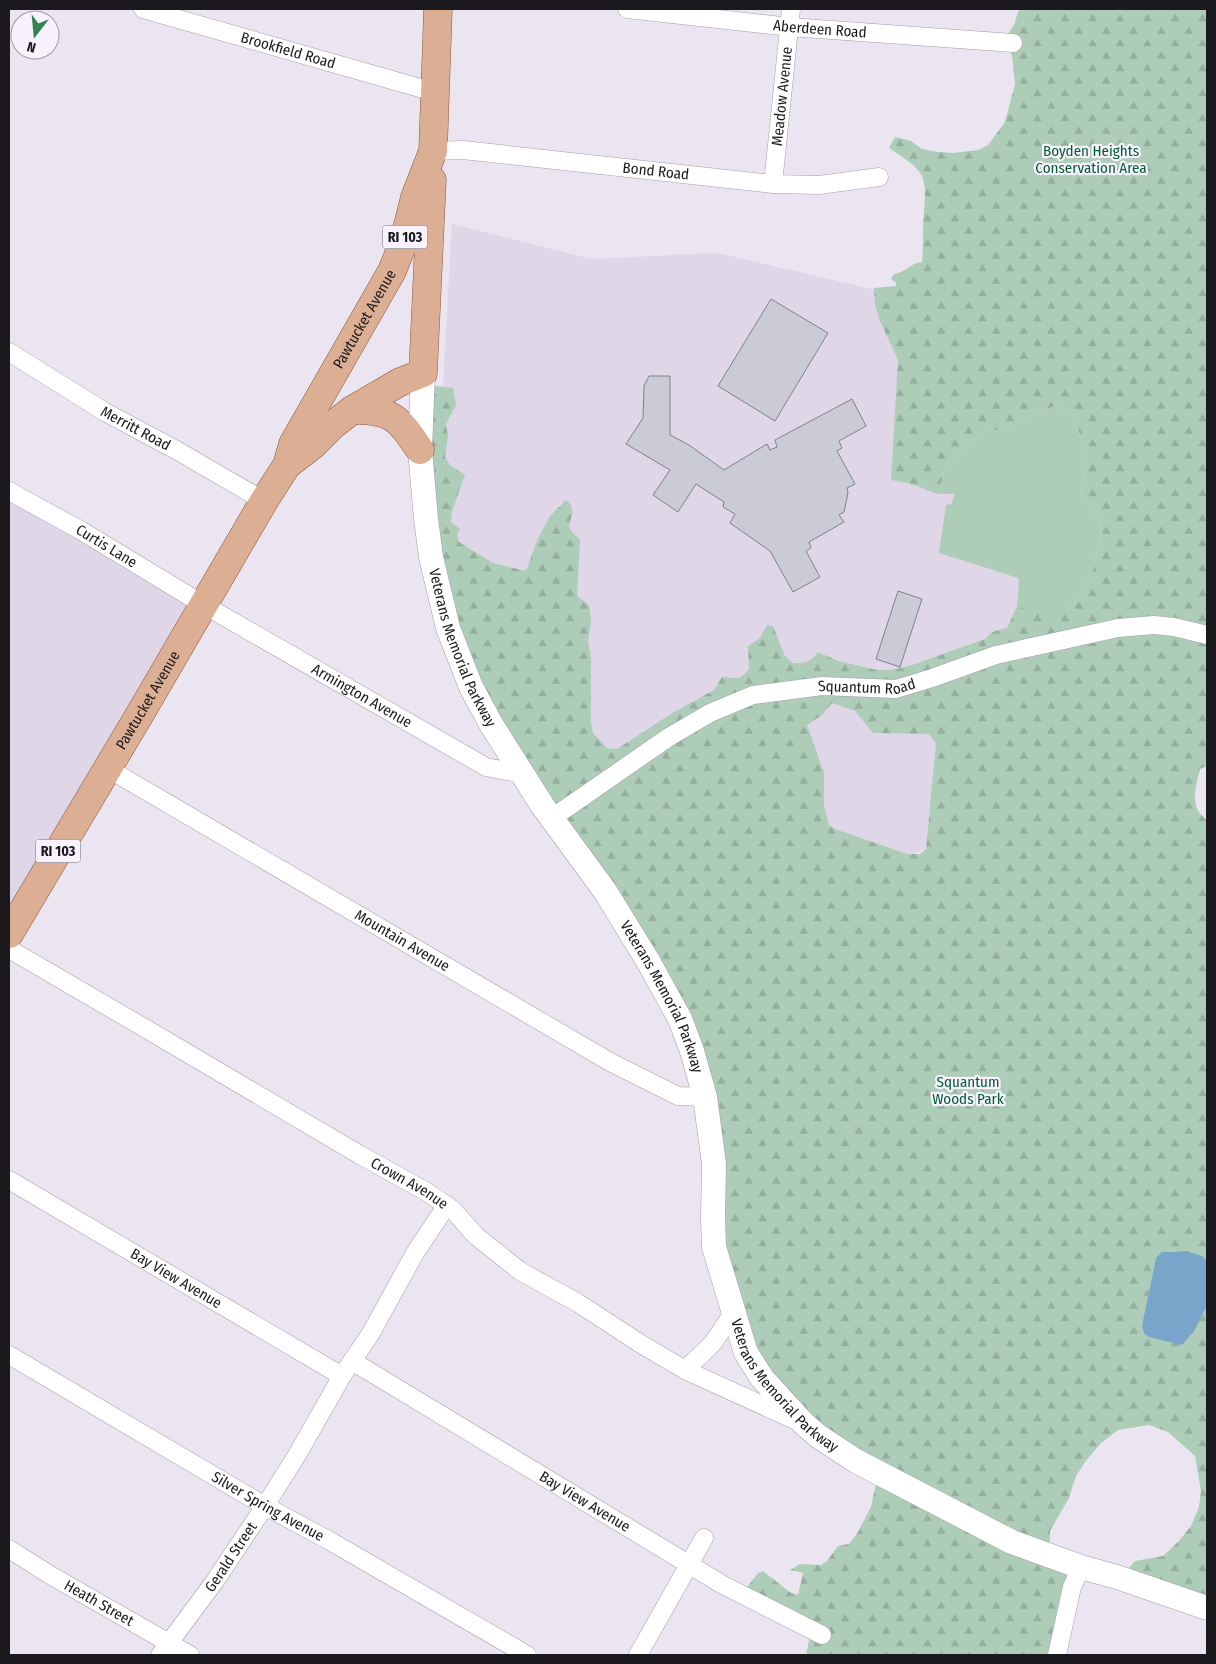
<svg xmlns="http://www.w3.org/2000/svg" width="1216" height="1664" viewBox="0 0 1216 1664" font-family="'Fira Sans Condensed',sans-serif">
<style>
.built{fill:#dfd6e8}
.green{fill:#aecdb8}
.forest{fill:url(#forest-firs);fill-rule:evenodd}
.water{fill:#79a5ca}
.building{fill:#cbcbd7;stroke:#80818c}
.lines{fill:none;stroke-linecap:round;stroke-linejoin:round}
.street-casing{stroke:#a49fa9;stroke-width:19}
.secondary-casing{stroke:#a49fa9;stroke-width:25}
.primary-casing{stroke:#89573c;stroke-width:29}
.street{stroke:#fff;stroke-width:18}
.secondary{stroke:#fff;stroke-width:24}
.primary{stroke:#dcaf94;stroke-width:28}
.labels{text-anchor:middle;stroke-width:4.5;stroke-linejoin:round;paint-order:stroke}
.shield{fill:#f8f2fe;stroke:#5d5a60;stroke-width:1}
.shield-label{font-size:14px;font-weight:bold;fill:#1b191d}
.street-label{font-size:15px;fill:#1b191d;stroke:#f8f2fe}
.park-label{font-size:15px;fill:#035d33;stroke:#f8f2fe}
</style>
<defs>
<pattern id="forest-firs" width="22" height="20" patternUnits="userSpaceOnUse" patternTransform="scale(1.25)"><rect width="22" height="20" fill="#aecdb8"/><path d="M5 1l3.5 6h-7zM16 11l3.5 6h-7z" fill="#95af9e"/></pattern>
</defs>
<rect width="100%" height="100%" fill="#eae5f0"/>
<path class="built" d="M452 224 591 259 718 253 884 292 1101 419 977 828 870 871 741 840 480 671 438 473Z
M9 496 155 567 199 591 9 936Z"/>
<path class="green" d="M1056 405 1077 417 1085 473 1081 494 1102 526 1093 570 1073 607 1045 617 1017 606 1019 580 1018 578 939 553 946 505 951 504 955 494H938L947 462 984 432 1001 429Z"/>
<path class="forest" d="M1019 9H1207V766L1200 769C1197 782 1191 801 1199 812 1202 816 1205 818 1207 821V1261C1195 1249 1178 1251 1162 1252L1156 1259 1142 1325 1201 1318 1207 1306V1609L1128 1569 1135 1561 1163 1556 1178 1542 1191 1526 1199 1507 1201 1491 1195 1456 1168 1432 1149 1425 1118 1430 1101 1443 1085 1462 1076 1476 1069 1498 1050 1531V1545L1081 1569 1057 1655H806L810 1635 745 1590 758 1573 763 1571 791 1593 798 1595 803 1573 790 1570 800 1564 821 1565 827 1561 838 1546 849 1544 858 1532 871 1507 878 1475 811 1434 725 1300 702 1085 605 894 448 629 424 446 427 385 453 388 456 405 446 424 448 437 445 457 450 465 465 475 452 511 451 522 460 529 457 535 459 542 493 563 526 571 538 538 550 516 566 500C576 508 572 515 569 526L572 532 580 540 577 596 589 605 591 622 588 641 591 658V722L593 733 607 748 617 749 674 712 714 690 722 677C736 678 740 681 749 669L748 646 760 638 767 625 773 626 785 656 793 663C805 664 810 662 818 652L838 661 877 670H891L912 665 985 639 992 632 1007 628 1017 606 1045 616 1073 607 1093 570 1102 526 1081 494 1085 473 1077 417 1056 405 1001 429 984 432 947 462 938 494 908 483 891 480 898 360 880 321 875 305 874 288 896 286V283L891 279 894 274C909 271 908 264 922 262 923 250 923 239 923 227 923 213 928 189 922 176 916 164 899 155 889 148L895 137 911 141 922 149 938 152 953 153 978 150 988 145 1005 122 1015 84 1012 56 1006 37 1014 25ZM832 703 855 711 873 733 929 734 936 743 926 849 920 854H907L835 829 829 825 824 806V773L807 725 822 715Z"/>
<path class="water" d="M1187 1251 1202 1256 1207 1261V1306L1194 1331 1182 1345 1149 1337 1144 1333 1142 1325 1156 1258 1162 1252Z"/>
<path class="building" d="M771 299 828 333 775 421 718 386Z
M649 376H670V435L689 445 724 470 767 444 770 450 777 447 775 440 852 399 866 426 839 441 842 448 837 451 855 484 847 488 848 493 844 512 839 515 844 522 809 542 811 548 806 551 820 577 793 592 770 551 730 523 735 514 723 507 724 502 696 484 678 512 653 495 670 470 626 444 643 418 644 386Z
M898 591 922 599 900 667 876 659Z"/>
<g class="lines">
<g class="street-casing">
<g id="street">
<path id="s1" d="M143 9 434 92"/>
<path id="s2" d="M627 9 790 27 1013 43"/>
<path id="s3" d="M433 151 463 150 773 184 819 185 879 177"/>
<path id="s4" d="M773 184 791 9"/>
<path id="s5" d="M9 352 105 412 178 451 264 501"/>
<path id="s6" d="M9 491 80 530 204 605 486 767 523 774"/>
<path id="s7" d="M107 768 610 1062 678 1096 705 1097"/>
<path id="s8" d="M552 818 669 737 710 713 753 695 822 686 896 689 932 678 996 655 1118 628 1154 625 1174 627 1207 635"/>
<path id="s9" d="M9 949 160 1037 360 1155 427 1192 453 1210 476 1236 520 1271 578 1303 641 1344 685 1370 797 1421"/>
<path id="s10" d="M9 1180 342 1376"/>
<path id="s11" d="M9 1355 265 1506 330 1541 527 1655"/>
<path id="s12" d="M352 1361 723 1585 822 1635"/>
<path d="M685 1370 713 1343 733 1313"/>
<path id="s13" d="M9 1549 50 1575 190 1655"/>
<path id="s14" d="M160 1655 215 1581 265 1506 297 1455 342 1376 371 1333 415 1253 447 1205"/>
<path d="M638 1655 704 1538"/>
<path d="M1057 1655 1072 1587 1081 1567"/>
</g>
</g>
<g class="secondary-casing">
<g id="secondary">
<path id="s15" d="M423 373 420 450 426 519 431 557 448 628 471 687 491 724 542 805 605 891 648 961 680 1019 692 1051 705 1097 714 1164 713 1218 714 1247 746 1353 762 1378 803 1423 818 1436 856 1461 1012 1542 1081 1567 1117 1577 1207 1608"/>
</g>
</g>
<g class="primary-casing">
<g id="primary">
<path d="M352 410C393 410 398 418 420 450"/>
<path d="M287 465 313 445 333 425 352 410 400 382 423 373 432 180"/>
<path id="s16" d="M9 934 140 714 264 501 287 465 293 444 392 271 404 241 415 197 433 151 438 9"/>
</g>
</g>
<use href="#street" class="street"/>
<use href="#secondary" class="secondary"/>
<use href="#primary" class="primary"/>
</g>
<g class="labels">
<g class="shield">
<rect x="382.5" y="225.5" width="45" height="23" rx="4"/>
<rect x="35.5" y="839.5" width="45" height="23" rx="4"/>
</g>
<g class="shield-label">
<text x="405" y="242">RI 103</text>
<text x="58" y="856">RI 103</text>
</g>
<g class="street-label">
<text dy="5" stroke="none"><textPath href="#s2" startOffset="194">Aberdeen Road</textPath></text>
<text dy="5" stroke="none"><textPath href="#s1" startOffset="151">Brookfield Road</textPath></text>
<text dy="5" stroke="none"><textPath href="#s4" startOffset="88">Meadow Avenue</textPath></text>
<text dy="5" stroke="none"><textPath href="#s3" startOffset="224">Bond Road</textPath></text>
<text dy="5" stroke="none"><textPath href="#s16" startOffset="711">Pawtucket Avenue</textPath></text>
<text dy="5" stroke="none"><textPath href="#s5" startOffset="148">Merritt Road</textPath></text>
<text dy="5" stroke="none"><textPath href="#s6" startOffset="112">Curtis Lane</textPath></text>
<text dy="5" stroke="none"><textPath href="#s15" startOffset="281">Veterans Memorial Parkway</textPath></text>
<text dy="5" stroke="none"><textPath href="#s8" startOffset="351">Squantum Road</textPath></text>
<text dy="5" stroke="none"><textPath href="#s6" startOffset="408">Armington Avenue</textPath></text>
<text dy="5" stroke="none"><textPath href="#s16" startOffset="272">Pawtucket Avenue</textPath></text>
<text dy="5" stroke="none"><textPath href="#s7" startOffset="342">Mountain Avenue</textPath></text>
<text dy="5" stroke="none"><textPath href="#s15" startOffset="686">Veterans Memorial Parkway</textPath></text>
<text dy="5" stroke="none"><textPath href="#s9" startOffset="464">Crown Avenue</textPath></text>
<text dy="5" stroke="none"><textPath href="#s10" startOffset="194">Bay View Avenue</textPath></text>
<text dy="5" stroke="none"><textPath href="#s15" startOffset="1106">Veterans Memorial Parkway</textPath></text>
<text dy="5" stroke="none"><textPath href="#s12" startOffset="272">Bay View Avenue</textPath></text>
<text dy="5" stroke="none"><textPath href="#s11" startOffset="300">Silver Spring Avenue</textPath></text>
<text dy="5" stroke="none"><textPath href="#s14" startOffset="121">Gerald Street</textPath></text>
<text dy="5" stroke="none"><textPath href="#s13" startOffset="105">Heath Street</textPath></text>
</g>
<g class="park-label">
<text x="1091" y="156">Boyden Heights<tspan x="1091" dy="17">Conservation Area</tspan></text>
<text x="968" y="1087">Squantum<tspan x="968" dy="17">Woods Park</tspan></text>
</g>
</g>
<rect width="1216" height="1664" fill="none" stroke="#1b191d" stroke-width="20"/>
<g transform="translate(35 35) rotate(196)"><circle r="24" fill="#f8f2fe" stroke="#a09ba4"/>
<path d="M0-4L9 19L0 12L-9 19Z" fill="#328151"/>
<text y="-8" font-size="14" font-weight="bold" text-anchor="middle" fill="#1b191d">N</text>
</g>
</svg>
